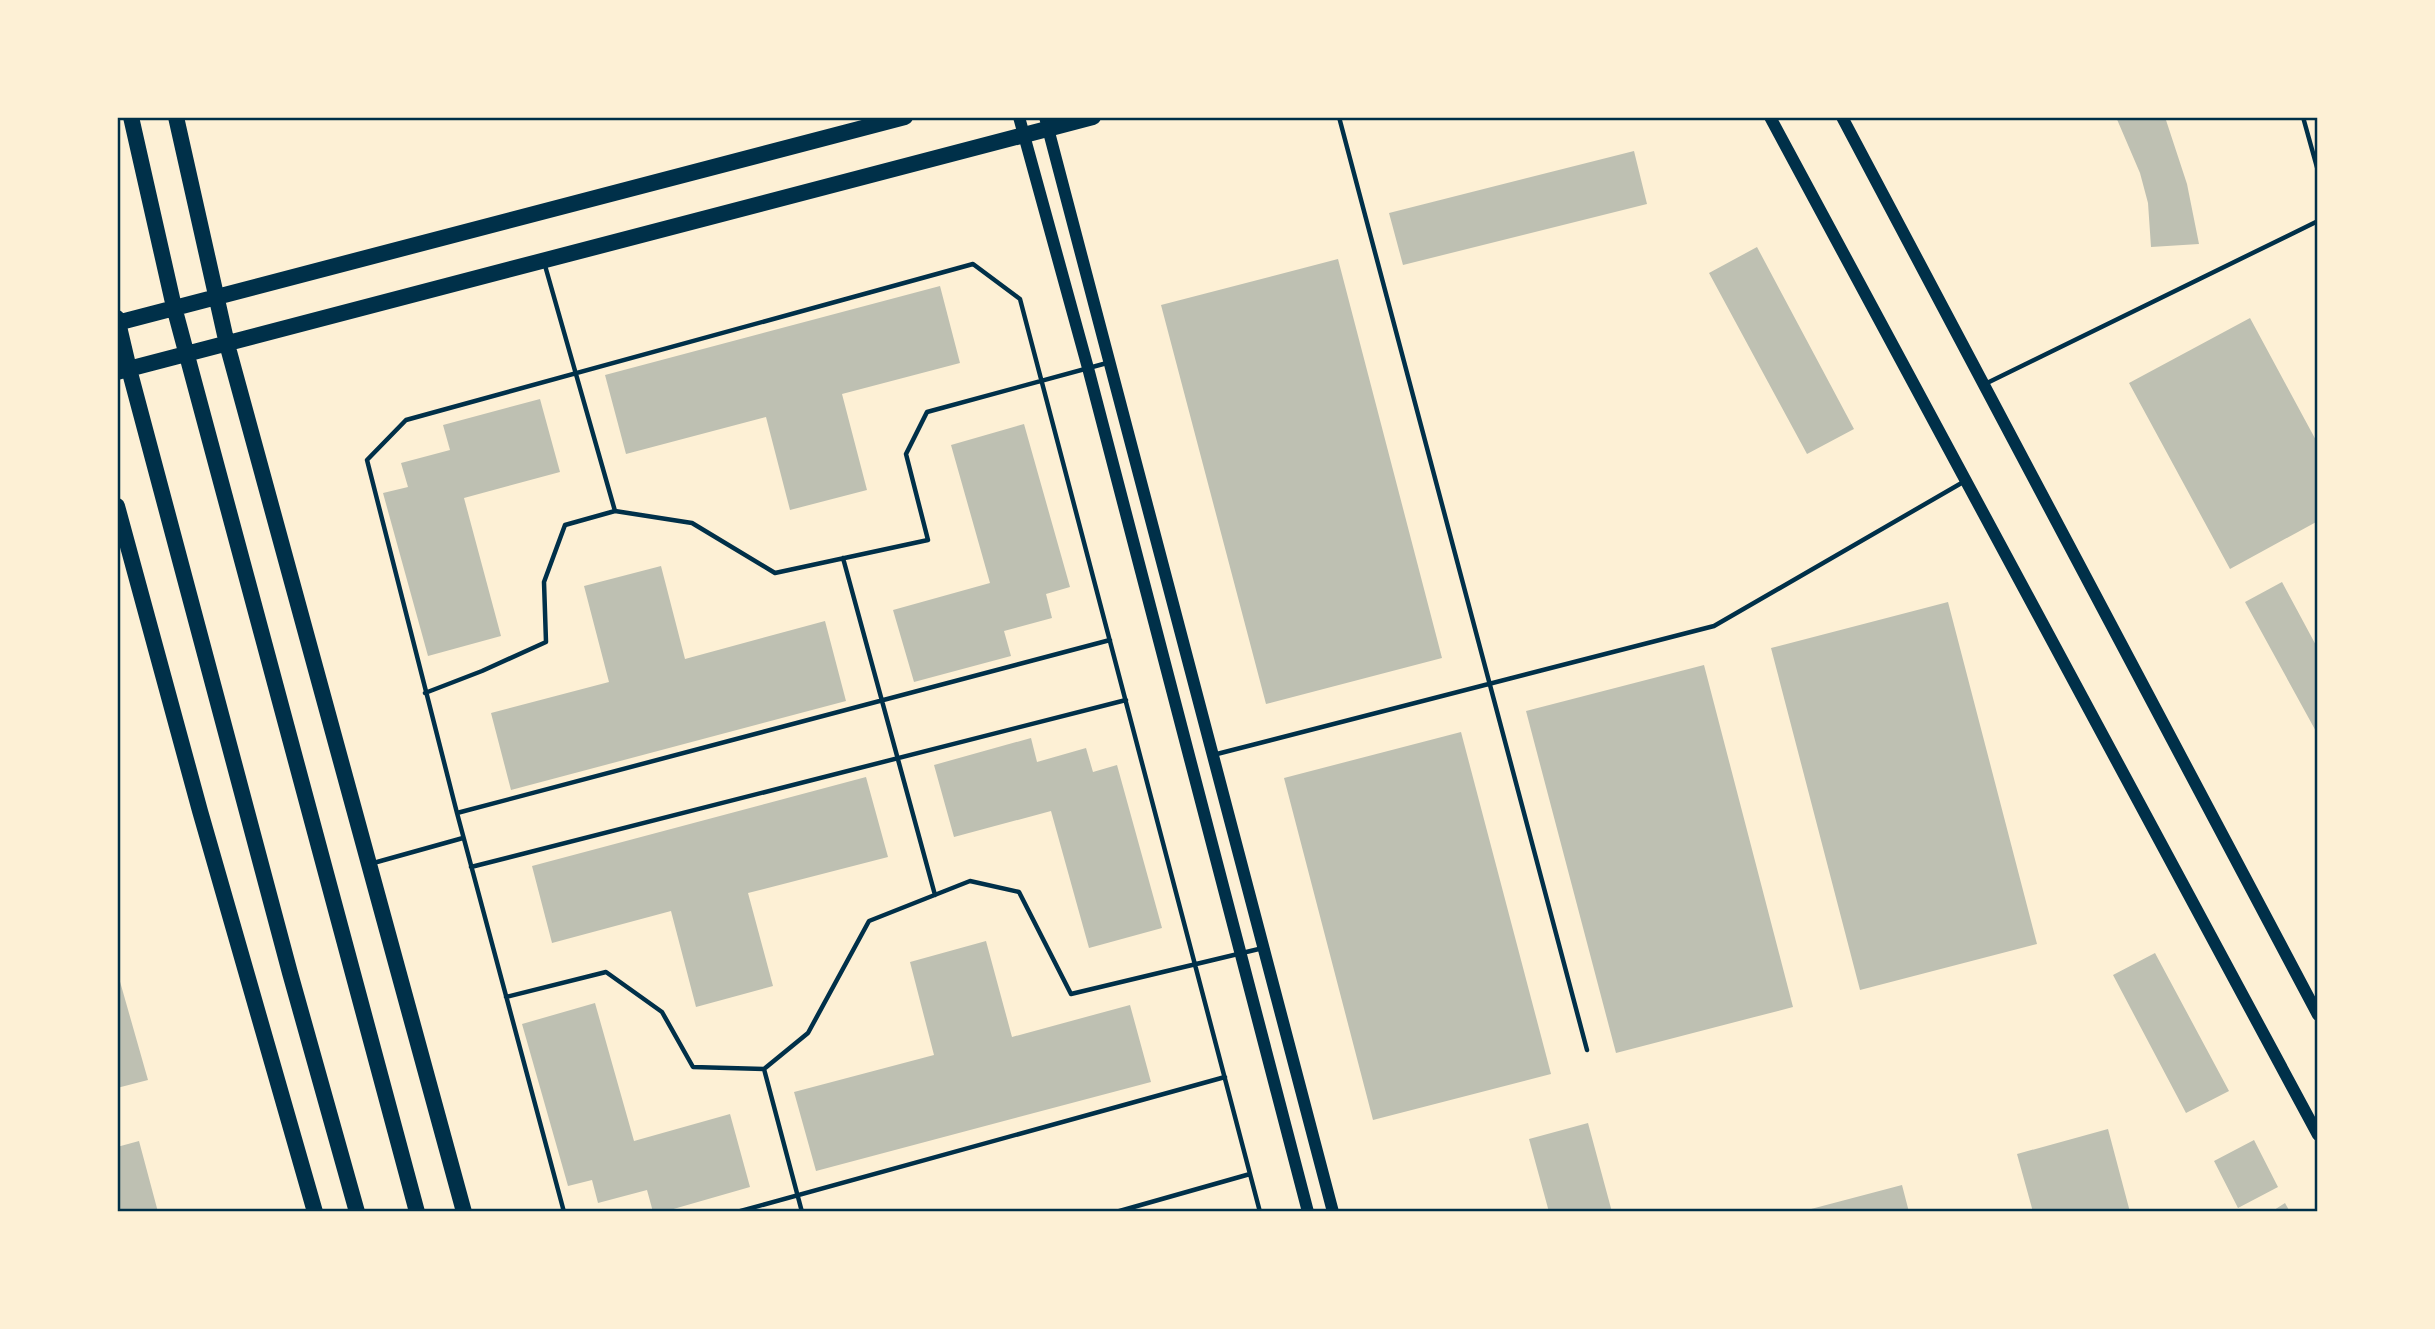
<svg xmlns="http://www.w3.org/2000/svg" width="2435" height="1329" viewBox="0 0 2435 1329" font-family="'Noto Serif',serif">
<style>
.building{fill:#bec0b2}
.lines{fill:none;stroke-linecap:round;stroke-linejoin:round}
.service{stroke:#003049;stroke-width:4.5}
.tertiary{stroke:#003049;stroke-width:12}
.primary{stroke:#003049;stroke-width:16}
.neatline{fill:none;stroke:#003049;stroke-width:2.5}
</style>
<rect width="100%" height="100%" fill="#fdf0d5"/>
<path class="building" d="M2116 117H2165L2187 184 2199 244 2151 247 2148 203 2140 173Z
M1634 151 1647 204 1403 265 1389 213Z
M1757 247 1854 429 1807 454 1709 273Z
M1338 259 1442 658 1266 704 1161 305Z
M940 286 960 363 842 394 867 490 790 510 766 417 626 454 605 375Z
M2250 318 2318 444V521L2230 569 2129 383Z
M540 399 560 472 464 498 501 636 428 656 383 493 408 487 401 463 450 450 443 425Z
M1024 424 1070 587 1046 594 1052 618 1004 631 1011 656 914 682 893 610 990 583 951 445Z
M661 566 685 659 825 621 846 701 511 790 491 713 609 682 584 586Z
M2282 582 2318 649V735L2245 602Z
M1948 602 2037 944 1860 990 1771 648Z
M1704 665 1793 1007 1616 1053 1526 711Z
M1461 732 1551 1074 1373 1120 1284 778Z
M1031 738 1037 762 1086 748 1093 772 1117 765 1162 928 1089 948 1051 811 954 837 934 765Z
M866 777 888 857 748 893 773 986 696 1007 671 911 552 943 532 866Z
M986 941 1012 1037 1130 1005 1151 1082 816 1171 794 1092 934 1055 910 962Z
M2155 953 2229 1091 2186 1113 2113 975Z
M117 971 148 1080 117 1088Z
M595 1003 634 1141 730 1114 750 1187 663 1212H653L647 1190 598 1203 592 1180 568 1186 522 1024Z
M1588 1123 1612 1212H1549L1529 1139Z
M2108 1129 2130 1212H2033L2017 1154Z
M2254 1140 2278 1187 2238 1208 2214 1161Z
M139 1141 158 1212H117V1147Z
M1902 1185 1909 1212H1812L1811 1209Z
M2285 1203 2290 1212H2271Z"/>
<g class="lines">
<path class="service" d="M1339 117 1587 1050
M2303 117 2318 171
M544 262 615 511
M1987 383 2318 221
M843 558 935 895
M425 693 482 671 546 642 544 582 565 525 615 511 692 523 775 573 928 540 906 454 927 412 1107 363
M1213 755 1714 626 1965 481
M457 813 1110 640
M377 862 463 838
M471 867 1126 700
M506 997 606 972 662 1012 693 1067 764 1069 808 1033 869 921 970 881 1019 892 1071 994 1263 948
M764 1069 802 1212
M564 1212 457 813 367 460 406 420 973 264 1020 299 1260 1212
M737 1212 1225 1077
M1116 1212 1250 1174"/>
<path class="tertiary" d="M1019 117 1088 368 1308 1212
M1045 117 1333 1212
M1770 117 2318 1135
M1842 117 2318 1015"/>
<path class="primary" d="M131 117 174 307 417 1212
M176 117 227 344 464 1212
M117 318 129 369 290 973 357 1212
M117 323 905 117
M117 372 1093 117
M117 506 200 811 315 1212"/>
</g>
<rect width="2435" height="1329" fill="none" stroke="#fdf0d5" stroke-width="238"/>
<rect x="119" y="119" width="2197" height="1091" class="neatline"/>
</svg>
